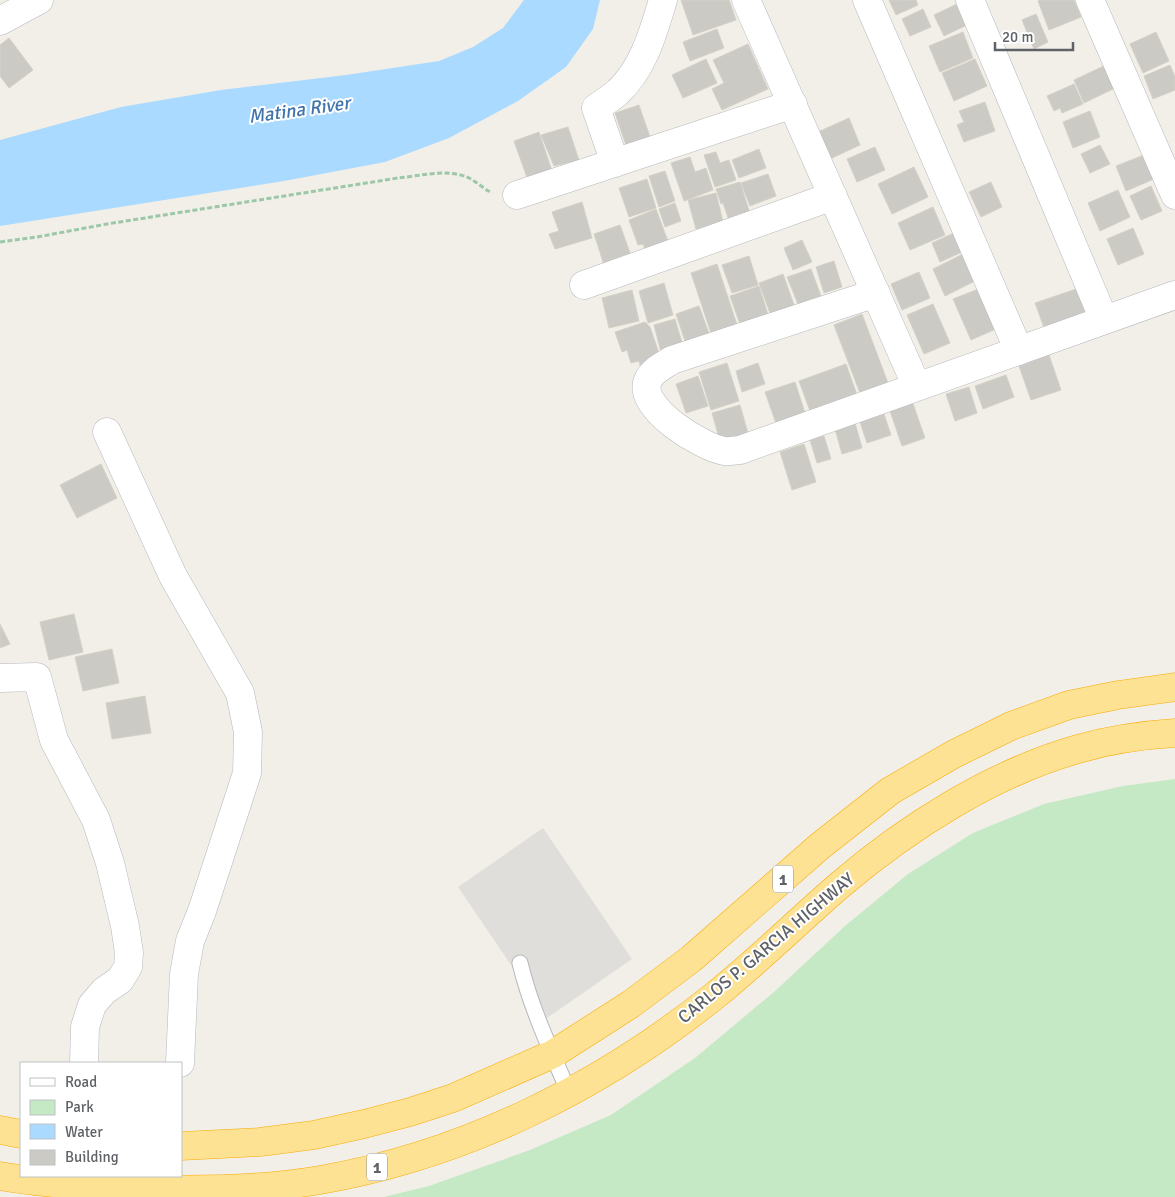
<svg xmlns="http://www.w3.org/2000/svg" width="1175" height="1197" viewBox="0 0 1175 1197" font-family="Signika,sans-serif">
<style>
.industrial{fill:#e0deda}
.green{fill:#c5e8c5}
.water{fill:#aadaff}
.building{fill:#cccac5;stroke:#d6d1c6}
.lines{fill:none;stroke-linecap:round;stroke-linejoin:round}
.lane-casing{stroke:#b5b8bc;stroke-width:17}
.street-casing{stroke:#b5b8bc;stroke-width:29}
.highway-casing{stroke:#f9ab00;stroke-width:29}
.path{stroke:#9cc7a9;stroke-width:3;stroke-dasharray:5 2.5;stroke-linecap:butt}
.lane{stroke:#fff;stroke-width:15}
.street{stroke:#fff;stroke-width:28}
.highway{stroke:#fde293;stroke-width:28}
.labels{text-anchor:middle;stroke-width:4;stroke-linejoin:round;paint-order:stroke}
.shield{fill:#fff;stroke:#8f9295;stroke-width:1}
.shield-label{font-size:16px;font-weight:bold;fill:#5f6368}
.street-label{font-size:18px;fill:#5f6368;stroke:#fff}
.water-label{font-size:19px;font-style:italic;fill:#4174aa;stroke:#fff}
</style>
<rect width="100%" height="100%" fill="#f1efe8"/>
<path class="industrial" d="M543 828 632 959 547 1018 458 887Z"/>
<path class="green" d="M1175 779V1197H384L429 1186 530 1150 611 1115 695 1058 774 992 845 926 908 874 973 833 1044 804 1123 786Z"/>
<path class="water" d="M524 0H600L593 29 566 67 518 101 449 138 385 162 284 181 0 226V140L121 107 221 90 346 75 439 61 473 47 503 28Z"/>
<path class="building" d="M681 0H729L736 20 693 35Z
M889 0H916L918 5 896 15Z
M1040 0H1074L1081 17 1049 30 1038 1Z
M959 3 969 24 944 36 934 15Z
M923 9 931 27 910 36 902 19Z
M1036 14 1048 42 1034 49 1022 20Z
M717 29 724 48 690 61 683 42Z
M963 32 973 58 940 72 929 46Z
M1156 32 1169 61 1143 73 1130 44Z
M9 38 33 70 9 88 0 76V45Z
M748 44 768 89 722 110 712 89 724 83 713 60Z
M706 59 717 83 683 98 672 75Z
M975 59 987 86 954 101 942 73Z
M1108 64 1119 86 1084 103 1074 80Z
M1170 65 1175 77V90L1153 99 1144 76Z
M1074 84 1083 104 1062 113 1060 108 1054 111 1047 96Z
M985 102 995 131 964 142 957 125 964 122 959 111Z
M639 105 651 140 627 148 615 113Z
M1090 111 1100 137 1073 148 1063 122Z
M849 118 860 145 830 159 818 132Z
M568 127 579 160 554 166 541 135Z
M539 132 554 177 530 186 514 141Z
M1100 145 1110 164 1090 173 1081 154Z
M875 147 885 170 857 182 847 159Z
M759 149 766 168 739 178 732 160Z
M716 152 720 163 729 160 736 180 715 187 704 155Z
M1144 155 1154 179 1126 191 1116 166Z
M690 157 695 172 706 168 713 190 684 201 671 163Z
M914 167 928 197 892 214 878 184Z
M665 171 675 201 659 207 649 176Z
M768 174 776 196 750 206 741 183Z
M647 179 656 208 629 217 619 188Z
M740 182 752 220 731 226 723 203 721 204 716 189Z
M991 182 1002 207 981 217 969 192Z
M1151 186 1162 211 1141 220 1130 196Z
M1118 190 1130 217 1100 231 1088 203Z
M716 193 723 222 696 229 688 200Z
M582 202 592 238 555 249 549 234 559 231 552 212Z
M675 203 681 221 665 227 659 209Z
M933 207 945 235 910 250 898 223Z
M656 209 669 244 646 252 643 244 638 245 629 220Z
M620 225 633 261 606 271 594 234Z
M1133 228 1144 254 1118 265 1107 239Z
M954 233 962 252 940 262 932 243Z
M802 240 812 262 793 270 784 248Z
M963 254 975 281 945 296 933 269Z
M749 256 758 285 732 293 722 265Z
M834 261 842 287 824 293 816 267Z
M717 264 738 328 712 336 691 273Z
M811 269 821 296 798 304 787 277Z
M919 272 930 298 902 310 891 284Z
M783 274 795 308 771 316 759 283Z
M664 283 673 315 648 323 639 291Z
M759 286 769 318 741 327 730 296Z
M1082 287 1091 315 1046 333 1035 303Z
M981 288 998 328 971 340 953 299Z
M632 290 639 321 609 328 602 298Z
M933 304 950 343 924 354 907 315Z
M699 306 710 336 686 344 676 314Z
M862 314 888 383 860 393 834 325Z
M675 319 683 346 661 352 654 325Z
M645 322 650 327 662 362 641 369 639 361 631 363 627 350 622 352 615 332Z
M1049 355 1061 390 1031 400 1019 366Z
M727 363 739 401 711 410 699 372Z
M758 363 765 384 742 392 736 371Z
M846 364 857 395 810 411 799 381Z
M1006 375 1014 397 983 409 975 386Z
M698 376 708 406 686 413 676 384Z
M795 382 807 419 778 429 765 392Z
M969 387 977 413 955 421 946 394Z
M912 401 925 438 902 446 889 408Z
M740 405 748 433 720 441 712 413Z
M884 414 891 435 867 443 860 422Z
M855 423 862 448 842 454 835 429Z
M824 436 831 459 817 463 810 440Z
M804 444 816 482 792 490 780 452Z
M101 464 117 498 77 518 60 485Z
M74 614 83 652 49 660 40 622Z
M0 624 10 644 0 648Z
M112 649 119 683 83 691 75 657Z
M145 696 151 733 112 739 106 703Z"/>
<g class="lines">
<g class="lane-casing">
<path id="lane" d="M520 963C531 1009 551 1050 569 1093"/>
</g>
<g class="street-casing">
<path id="street" d="M746 0 917 387
M867 0 1019 351
M970 0 1104 320
M1090 0 1175 195
M0 21 39 0
M615 163 596 108C603 103 611 98 618 92 644 67 653 33 663 0
M517 195 793 104
M584 285 833 196
M876 293 672 360C663 366 653 370 648 380 636 408 702 447 724 451 729 452 735 450 740 450L1175 295
M107 432 173 576 240 693 248 732 247 773 202 911 190 941 184 974 180 1063
M0 678 37 677 54 740 96 820 110 863 125 926 129 953 128 967 120 980 104 991 92 1005 85 1027 84 1063"/>
</g>
<g class="highway-casing">
<path id="highway" d="M0 1130 21 1134
M181 1146 260 1142 314 1135 364 1124 410 1112 453 1098 553 1054 631 1004 691 959 820 846 890 791 954 754 1011 726 1069 705 1118 695 1175 687
M0 1176C41 1183 82 1186 124 1188 189 1191 255 1191 320 1180 464 1155 599 1088 713 997 758 961 798 921 841 884 908 827 993 773 1078 749 1109 740 1143 735 1175 733"/>
</g>
<path class="path" d="M0 242 37 237 107 224 398 178C420 176 448 168 469 178 477 182 484 189 492 193"/>
<use href="#lane" class="lane"/>
<use href="#street" class="street"/>
<use href="#highway" class="highway"/>
</g>
<g class="labels">
<g class="shield">
<rect x="773" y="865.5" width="20" height="27" rx="4"/>
<rect x="367" y="1153.5" width="20" height="27" rx="4"/>
</g>
<g class="shield-label">
<text x="783" y="885">1</text>
<text x="377" y="1173">1</text>
</g>
<g class="street-label">
<text transform="translate(766 948) rotate(-40)" y="6">CARLOS P. GARCIA HIGHWAY</text>
</g>
<g class="water-label">
<text transform="translate(299 109) rotate(-8)" y="7">Matina River</text>
</g>
</g>
<rect x="20" y="1062" width="162" height="115" fill="#ffffff" stroke="#bfc1c3"/>
<rect x="30" y="1078" width="25" height="8" fill="#ffffff" stroke="#bfc1c3"/>
<text x="65" y="1087" font-size="15" fill="#5f6368">Road</text>
<rect x="30" y="1100" width="25" height="15" fill="#c5e8c5" stroke="#bfc1c3"/>
<text x="65" y="1112" font-size="15" fill="#5f6368">Park</text>
<rect x="30" y="1124" width="25" height="15" fill="#aadaff" stroke="#bfc1c3"/>
<text x="65" y="1137" font-size="15" fill="#5f6368">Water</text>
<rect x="30" y="1150" width="25" height="15" fill="#cccac5" stroke="#bfc1c3"/>
<text x="65" y="1162" font-size="15" fill="#5f6368">Building</text>
<path d="M995 42v8h78v-8" fill="none" stroke="#5f6368" stroke-width="2.5"/>
<text x="1002" y="42" font-size="15" fill="#5f6368" stroke="#ffffff" stroke-width="4" paint-order="stroke">20 m</text>
</svg>
